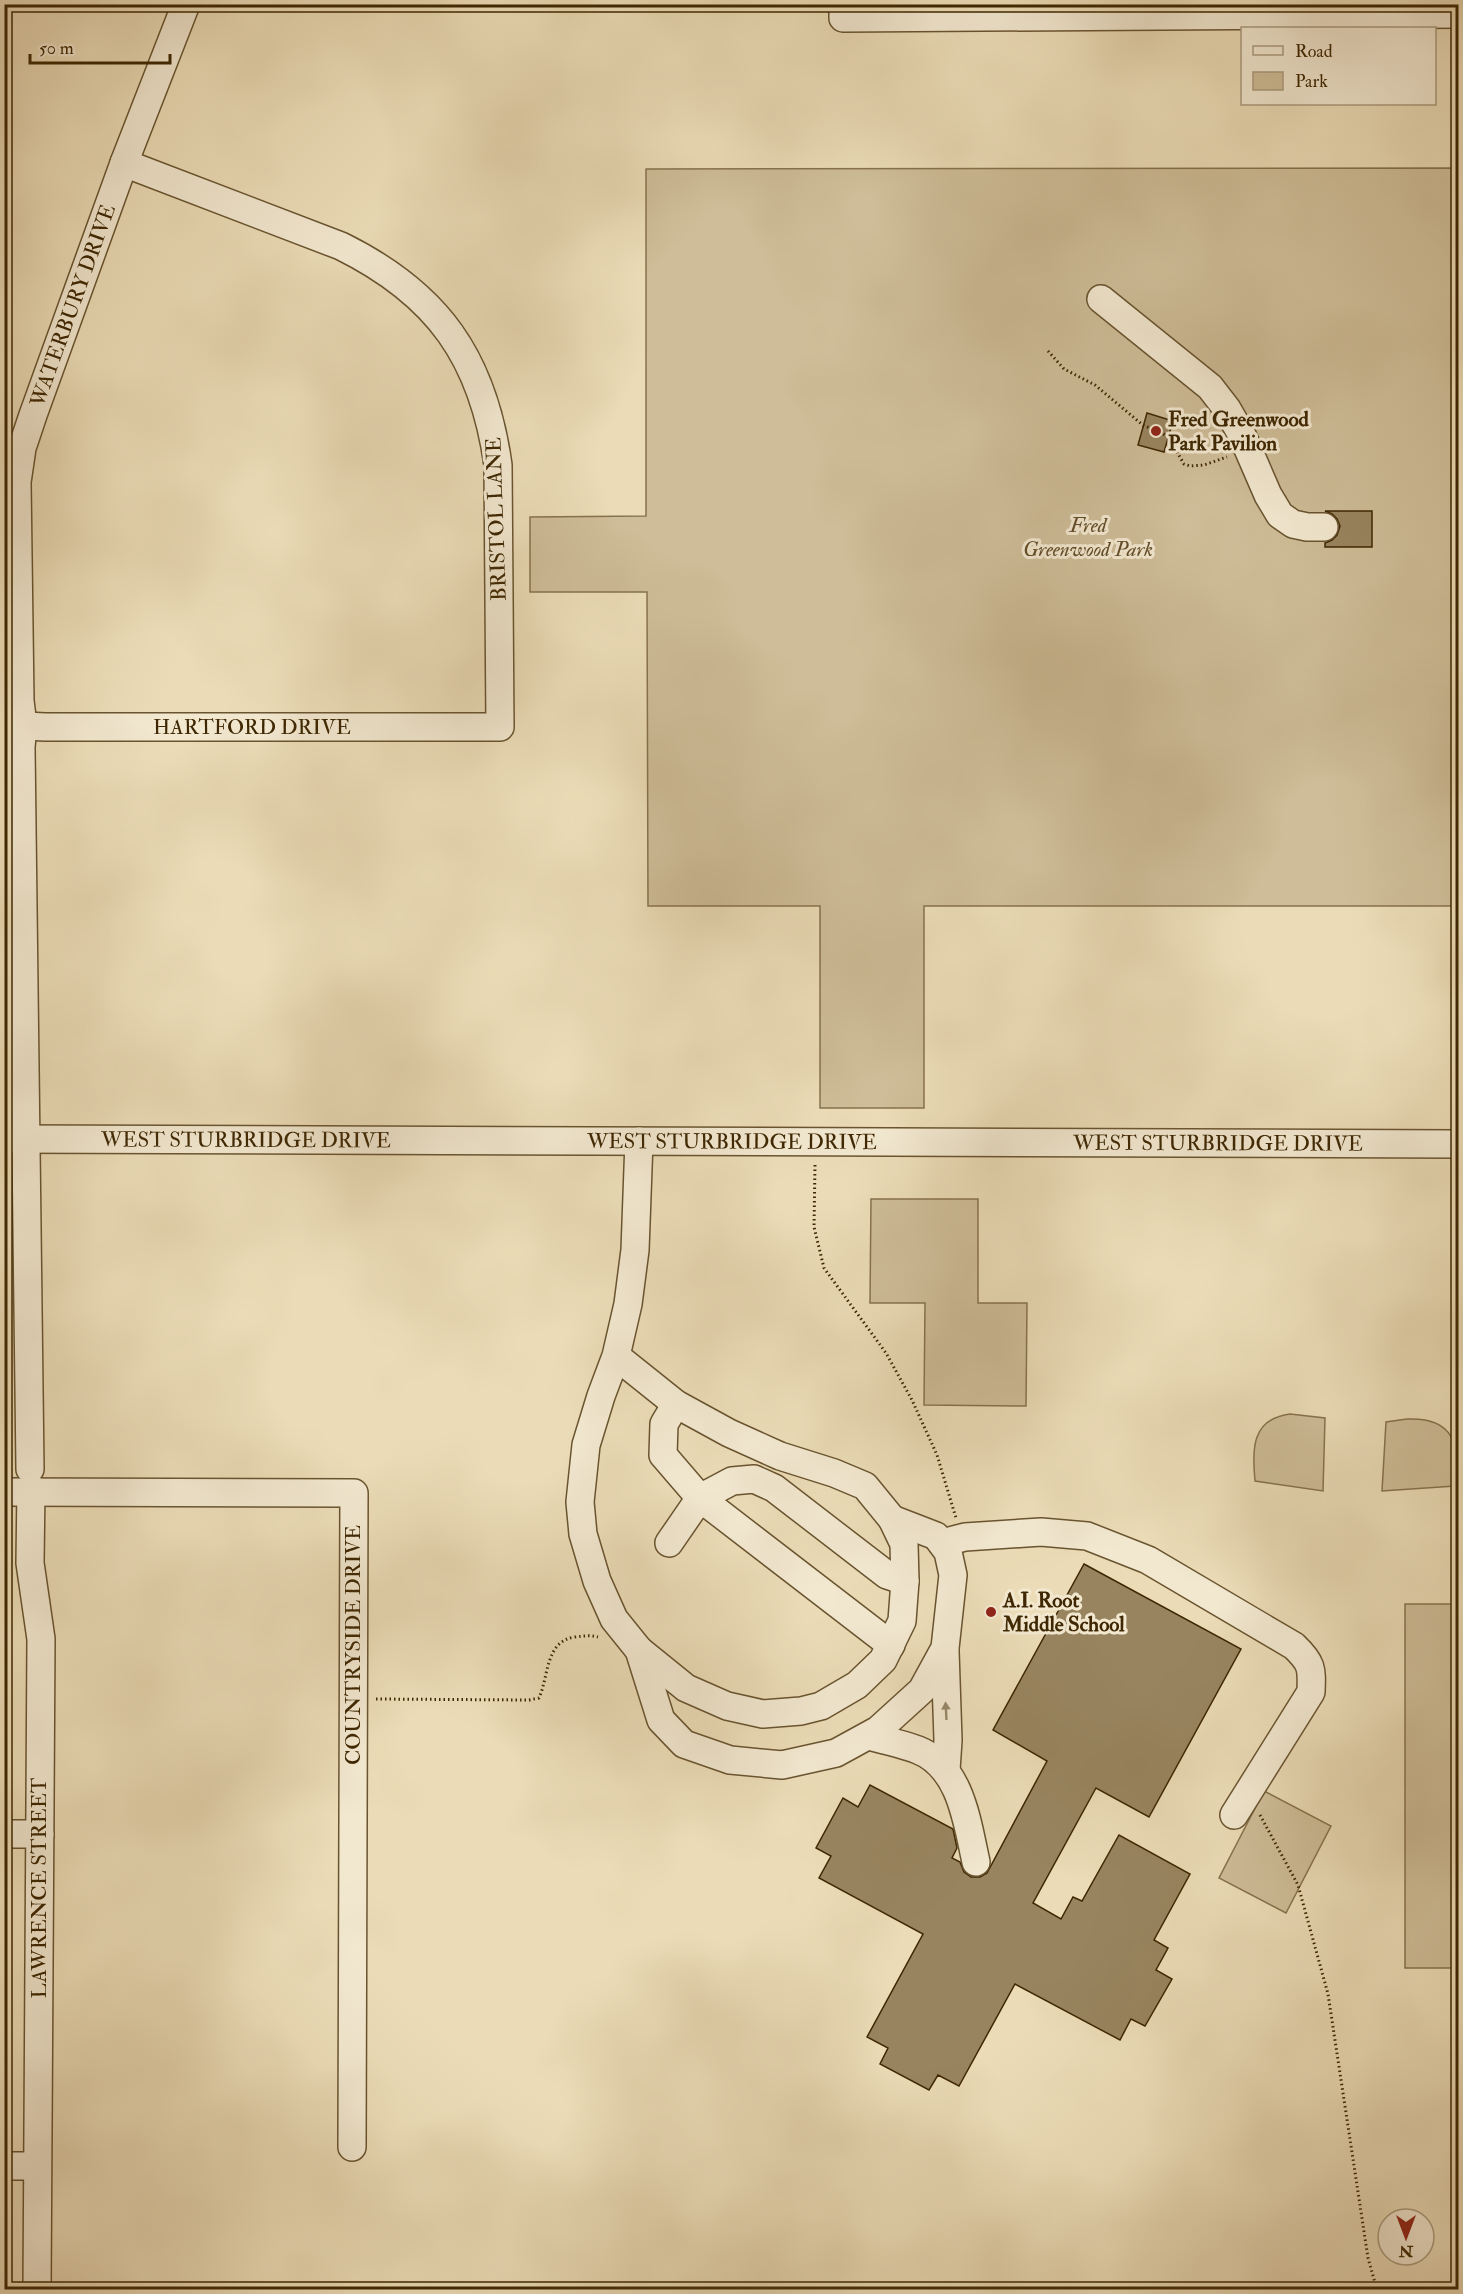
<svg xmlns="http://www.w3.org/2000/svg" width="1463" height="2294" viewBox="0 0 1463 2294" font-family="'IM FELL Double Pica',serif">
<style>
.green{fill:#cebd98;stroke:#86724d;stroke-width:1.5}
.building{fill:#988560;stroke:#3e2702;stroke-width:1.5}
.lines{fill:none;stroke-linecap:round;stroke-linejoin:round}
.minor-casing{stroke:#69542f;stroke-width:30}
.path{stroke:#3e2702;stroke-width:3;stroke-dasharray:1.5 3;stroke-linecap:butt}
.minor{stroke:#f2e8d0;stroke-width:27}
.oneway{fill:#988869}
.poi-dot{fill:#8f2418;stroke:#f2e8d0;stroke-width:2}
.labels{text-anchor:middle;stroke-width:6;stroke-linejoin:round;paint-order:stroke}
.street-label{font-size:21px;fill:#3e2702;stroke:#f2e8d0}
.poi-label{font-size:21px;font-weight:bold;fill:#3e2702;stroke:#f2e8d0;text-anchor:start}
.park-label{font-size:21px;font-style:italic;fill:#624c28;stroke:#f2e8d0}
</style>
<rect width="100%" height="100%" fill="#ebdcb7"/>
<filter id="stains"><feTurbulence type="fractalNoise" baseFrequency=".00333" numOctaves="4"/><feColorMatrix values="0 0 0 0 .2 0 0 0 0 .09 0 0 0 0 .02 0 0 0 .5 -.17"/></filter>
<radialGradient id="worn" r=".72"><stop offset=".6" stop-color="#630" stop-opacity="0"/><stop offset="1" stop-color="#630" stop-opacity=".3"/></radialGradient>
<path class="green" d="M1458 168V906H924V1108H820V906H648L647 592H530V517L646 516V169Z
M871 1199H978V1303H1027L1026 1406 924 1405 925 1303H870Z
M1290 1414 1325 1418 1323 1491 1255 1481C1252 1450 1251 1419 1290 1414Z
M1407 1419C1455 1417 1460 1445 1455 1486L1382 1491 1386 1422Z
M1405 1604H1458V1968H1405Z
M1264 1791 1331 1826 1286 1913 1219 1878Z"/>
<path class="building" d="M1147 413 1173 421 1164 452 1138 445Z
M1325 511H1372V547H1325V543L1332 540 1337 535 1340 526 1337 519 1332 514Z
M1084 1564 1241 1649 1149 1817 1096 1788 1033 1903 1061 1919 1073 1897 1082 1901 1119 1835 1190 1874 1154 1940 1168 1948 1156 1970 1172 1979 1145 2026 1131 2019 1120 2040 1015 1984 959 2086 938 2075 929 2090 880 2064 888 2048 867 2037 923 1934 819 1878 831 1856 816 1848 843 1798 858 1807 870 1785 953 1829 957 1848 952 1858 960 1862 964 1872 971 1877H980L987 1873 1047 1761 993 1730Z"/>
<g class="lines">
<g class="minor-casing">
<g id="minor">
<path d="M843 4V18L1458 14"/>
<path d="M1101 299 1210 387 1227 409 1242 435 1268 495 1280 515 1293 524 1307 527H1324"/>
<path id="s1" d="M6 725 45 727H500L498 465C483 358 438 294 341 246L124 163"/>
<path id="s2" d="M4 1139 1458 1144"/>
<path d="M616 1356 676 1404 729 1433 780 1456 834 1473 865 1486 892 1519 904 1544 905 1581 902 1621 883 1660 857 1685 821 1706 801 1711 763 1714 727 1706 686 1688 639 1650 614 1619 597 1581 583 1534 580 1502 586 1445 601 1396 616 1356 628 1304 635 1250 639 1141"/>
<path d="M676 1404 664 1424 663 1455 700 1498 891 1645"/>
<path id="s3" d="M30 1469 21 747 23 725 20 701 17 482 22 448 33 415 124 163 186 4"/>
<path d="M31 1488 30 1563 41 1639 37 2290"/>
<path d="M4 1492 354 1493 352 2147"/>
<path d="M669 1543 700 1498 732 1481 754 1479 774 1488 887 1575 905 1581"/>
<path d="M942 1543 965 1537 1041 1532 1087 1536 1148 1560 1294 1646C1312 1663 1312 1668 1311 1692L1234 1815"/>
<path d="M639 1650 661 1720 684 1744 730 1760 782 1765 836 1753 878 1730 922 1690 945 1648 953 1575 948 1552 936 1536 892 1519"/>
<path d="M945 1651 948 1740 946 1770"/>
<path d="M868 1736C884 1740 902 1744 918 1750 961 1767 967 1822 976 1862"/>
<path d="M4 1834H40"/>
<path d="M4 2166H37"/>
</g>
</g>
<path class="path" d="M1048 351 1064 369 1095 385 1144 426 1157 430 1168 437 1184 464 1190 466 1204 465 1227 457
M815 1165 814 1227 824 1268 886 1353 912 1400 937 1455 956 1518
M376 1699 529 1700 539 1698C549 1676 545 1641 575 1637 584 1636 590 1635 598 1637
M1260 1815 1298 1885 1328 1994 1368 2258 1377 2290"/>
<use href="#minor" class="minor"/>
</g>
<defs><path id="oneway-solid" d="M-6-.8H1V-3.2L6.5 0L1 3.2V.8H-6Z" transform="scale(1.5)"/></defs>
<use class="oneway" href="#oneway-solid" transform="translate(946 1711) rotate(-93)"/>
<g class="poi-dot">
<circle cx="1156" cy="431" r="6"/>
<circle cx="991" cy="1612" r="6"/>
</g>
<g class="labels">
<g class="street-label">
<text dy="7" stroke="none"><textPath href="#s3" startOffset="1173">WATERBURY DRIVE</textPath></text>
<text transform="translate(496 519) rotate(-92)" y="7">BRISTOL LANE</text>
<text dy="7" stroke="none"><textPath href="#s1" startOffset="246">HARTFORD DRIVE</textPath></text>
<text dy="7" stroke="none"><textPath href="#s2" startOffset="242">WEST STURBRIDGE DRIVE</textPath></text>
<text dy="7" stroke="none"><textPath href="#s2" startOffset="728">WEST STURBRIDGE DRIVE</textPath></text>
<text dy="7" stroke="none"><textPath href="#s2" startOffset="1214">WEST STURBRIDGE DRIVE</textPath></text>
<text transform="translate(353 1645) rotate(-90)" y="7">COUNTRYSIDE DRIVE</text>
<text transform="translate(39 1888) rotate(-90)" y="7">LAWRENCE STREET</text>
</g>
<g class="poi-label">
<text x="1168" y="426">Fred Greenwood<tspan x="1168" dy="24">Park Pavilion</tspan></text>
<text x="1003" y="1607">A.I. Root<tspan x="1003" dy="24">Middle School</tspan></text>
</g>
<g class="park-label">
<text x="1088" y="532">Fred<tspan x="1088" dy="24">Greenwood Park</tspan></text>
</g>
</g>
<rect width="1463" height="2294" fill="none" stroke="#ebdcb7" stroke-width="24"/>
<rect x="6" y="6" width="1451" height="2282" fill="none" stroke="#3e2702" stroke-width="3"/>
<rect x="12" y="12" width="1439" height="2270" fill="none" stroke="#3e2702" stroke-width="1.5"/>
<rect x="1241" y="27" width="195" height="78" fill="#f2e8d0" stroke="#aa9b7e" stroke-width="1.5"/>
<rect x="1253" y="46" width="30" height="9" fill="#f2e8d0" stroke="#aa9b7e" stroke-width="1.5"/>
<text x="1295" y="57" font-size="18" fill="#3e2702">Road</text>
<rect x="1253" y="72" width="30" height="18" fill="#cebd98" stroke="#aa9b7e" stroke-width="1.5"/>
<text x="1295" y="87" font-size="18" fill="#3e2702">Park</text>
<g transform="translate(1406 2237) rotate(180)"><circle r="28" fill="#f2e8d0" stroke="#aa9b7e" stroke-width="1.5"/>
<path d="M0-4.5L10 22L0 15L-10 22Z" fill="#8f2418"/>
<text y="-9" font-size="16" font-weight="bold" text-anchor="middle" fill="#3e2702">N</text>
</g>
<path d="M30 54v9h140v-9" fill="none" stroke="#3e2702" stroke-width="3"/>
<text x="39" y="54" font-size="18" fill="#3e2702" stroke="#f2e8d0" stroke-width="4.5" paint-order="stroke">50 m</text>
<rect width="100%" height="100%" filter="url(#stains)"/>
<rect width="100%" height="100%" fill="url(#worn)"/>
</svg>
